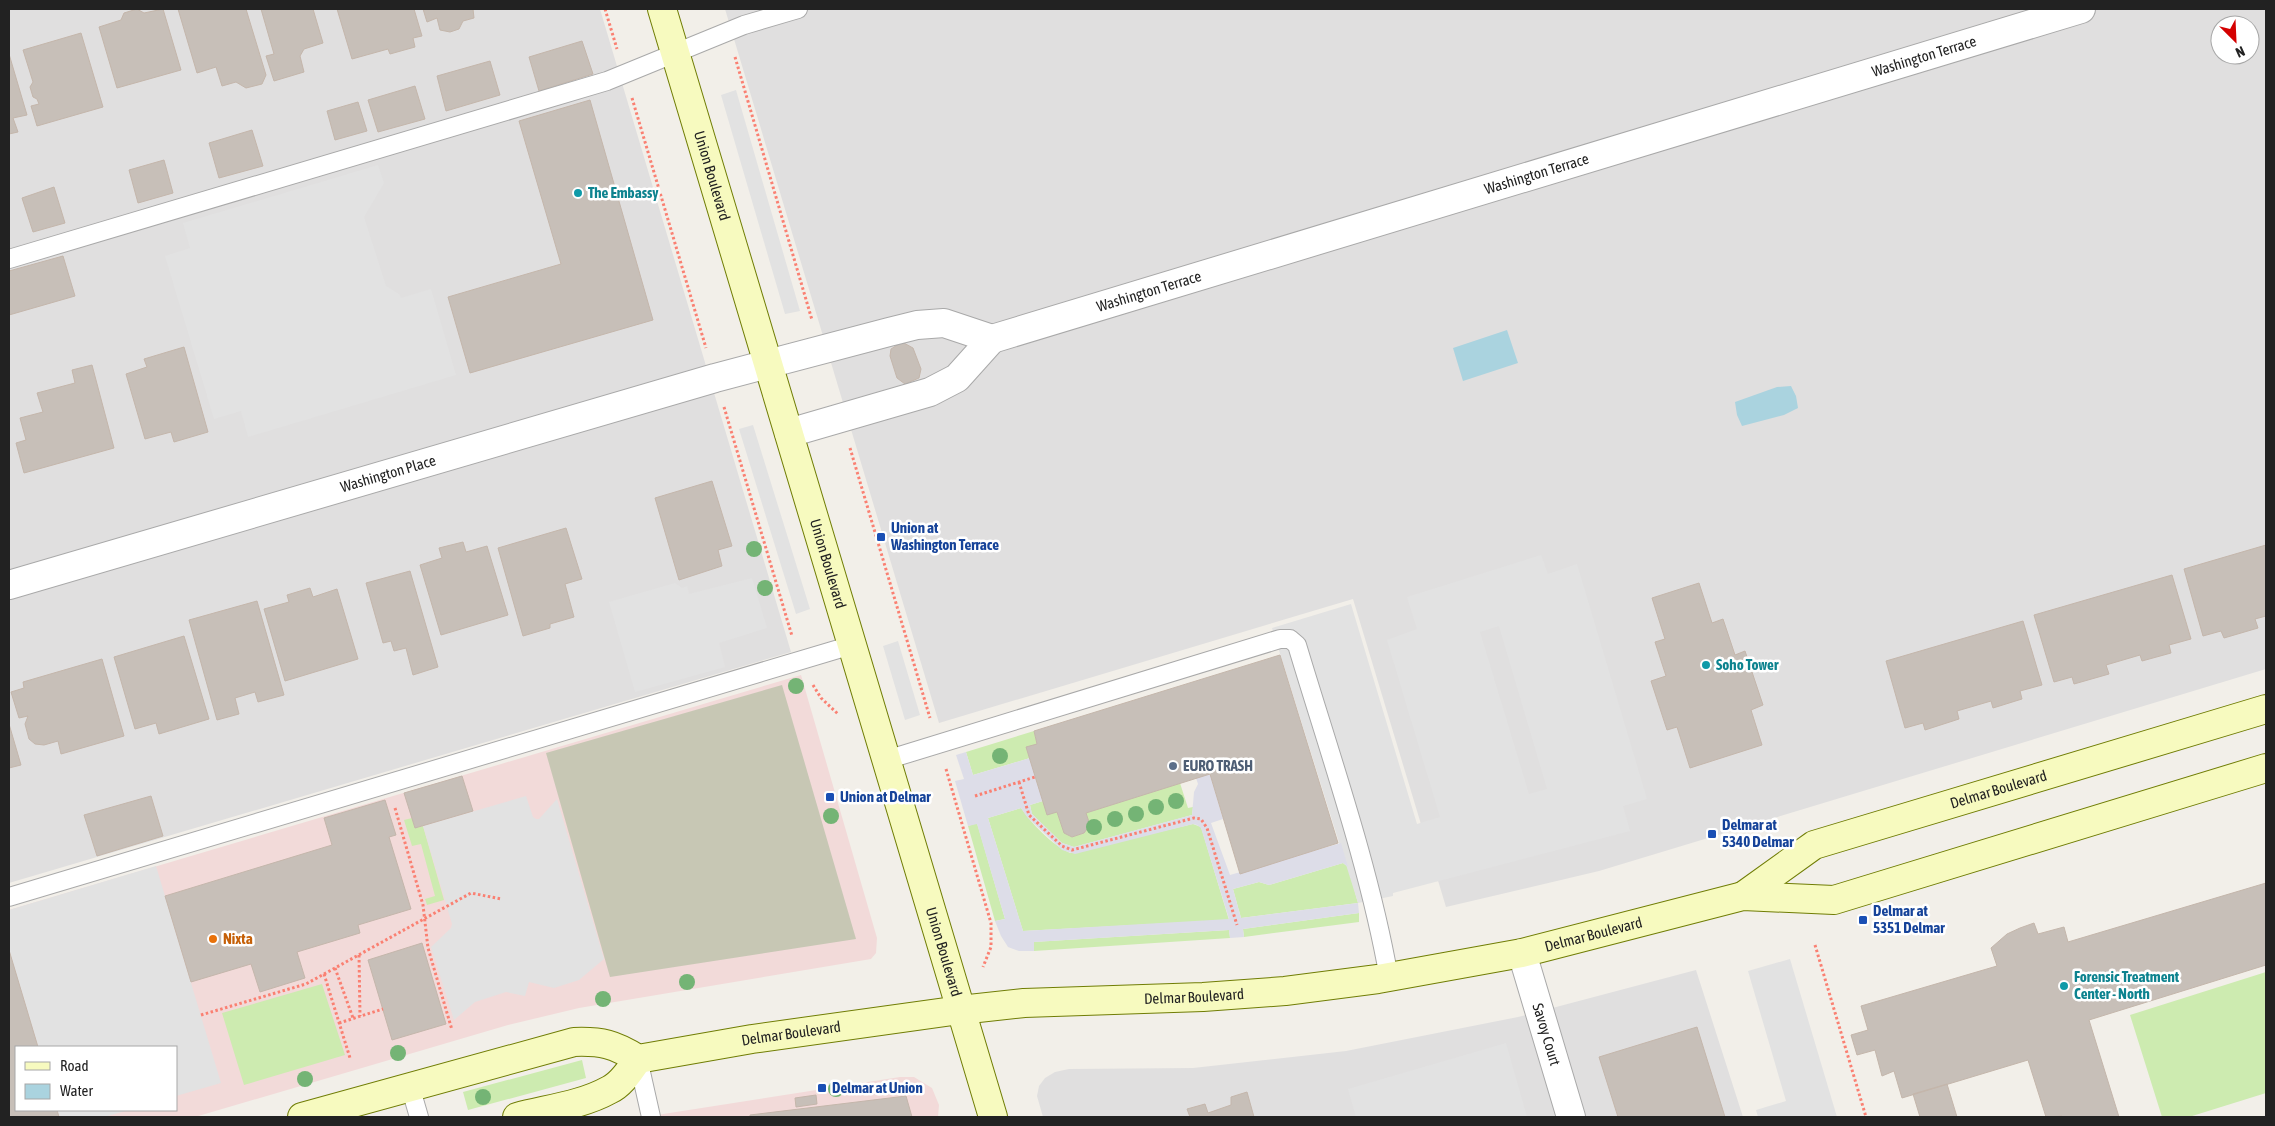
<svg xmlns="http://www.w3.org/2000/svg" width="2275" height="1126" viewBox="0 0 2275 1126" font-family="'Asap Condensed',sans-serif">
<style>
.residential{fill:#e0dfdf;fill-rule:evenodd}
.commercial{fill:#f2dad9;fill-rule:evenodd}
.construction{fill:#c7c7b4}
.grass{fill:#cdebb0}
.parking{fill:#e2e2e2;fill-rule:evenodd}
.plaza{fill:#dddde8;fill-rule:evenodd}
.water{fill:#aad3df}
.building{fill:#c7bfb8;stroke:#c4b6ab}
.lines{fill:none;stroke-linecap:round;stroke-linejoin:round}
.service-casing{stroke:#a9a9a9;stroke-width:20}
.minor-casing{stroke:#a9a9a9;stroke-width:30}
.secondary-casing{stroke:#707d05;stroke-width:30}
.path{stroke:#fa8072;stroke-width:3;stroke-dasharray:2.5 2.5;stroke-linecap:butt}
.service{stroke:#fff;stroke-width:18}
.minor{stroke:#fff;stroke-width:28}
.secondary{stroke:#f7fabf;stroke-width:28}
.tree{fill:#74b475}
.culture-dot{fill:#0f9aa8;stroke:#fff;stroke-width:2}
.transit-dot{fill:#1a4fb4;stroke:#fff;stroke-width:2}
.service-dot{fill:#5c6f8a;stroke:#fff;stroke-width:2}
.food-dot{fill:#e8710a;stroke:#fff;stroke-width:2}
.labels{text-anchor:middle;stroke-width:5;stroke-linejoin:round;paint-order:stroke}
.street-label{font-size:15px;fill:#222;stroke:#fff}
.culture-label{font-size:15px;font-weight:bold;fill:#0d838f;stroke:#fff;text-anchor:start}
.transit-label{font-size:15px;font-weight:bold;fill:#164399;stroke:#fff;text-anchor:start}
.service-label{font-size:15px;font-weight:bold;fill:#4e5e75;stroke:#fff;text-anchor:start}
.food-label{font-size:15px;font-weight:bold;fill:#c56008;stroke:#fff;text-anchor:start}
</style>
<rect width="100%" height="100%" fill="#f2efe9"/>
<path class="residential" d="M9 9H600L791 652 9 883Z
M725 9H2266V669L1599 871 1446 907 1353 599 939 723ZM2220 25H2250V55H2220Z
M1696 970 1743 1117H1043L1037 1096 1039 1086 1045 1078 1055 1072 1069 1069 1193 1068 1346 1051 1518 1017Z"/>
<path class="commercial" d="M801 675 877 938 876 953 871 959 579 1008 508 1025 195 1117H9V910ZM16 1047H176V1110H16Z
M900 1077H914L932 1088 939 1105 938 1117H644Z"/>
<path class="construction" d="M782 685 856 939 610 977 546 753Z"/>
<path class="grass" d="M1034 731 1037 744 1030 758 973 775 966 752Z
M1180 783 1188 808 1193 807 1192 815 1074 847 1062 843 1032 814 1030 805 1043 801 1057 812 1064 832 1072 837 1084 833 1086 813Z
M1021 808C1032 824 1052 845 1070 853L1193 824 1201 827 1229 920 1023 931 988 818Z
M412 818 415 828 423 826 444 900 427 905 425 899 435 896 421 844 412 846 404 820Z
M977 823 1005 919 995 921 968 826Z
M1343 863 1348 867 1358 903 1241 918 1233 889 1259 882 1269 885Z
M1359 913V922L1244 937 1243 929Z
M1229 930 1230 938 1034 951 1033 942Z
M2266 972V1093L2189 1117H2162L2130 1015Z
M322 984 345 1055 244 1085 222 1013Z
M582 1060 586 1078 468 1110 463 1092Z"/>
<path class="parking" d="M736 90 800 311 785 314 721 95Z
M378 165 384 183 364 217 386 286 399 294 401 298 431 289 456 375 248 437 241 411 214 419 165 256 190 248 183 223Z
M753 425 810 609 796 614 739 429Z
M1541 555 1548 574 1577 564 1647 799 1623 806 1630 831 1393 893V896L1358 903 1272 628 1351 604 1417 824 1440 817 1387 640 1417 629 1407 597ZM1499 626 1547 789 1529 794 1480 632Z
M752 578 767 628 719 643 725 667 635 692 609 602 675 583 682 588 687 586 689 594Z
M898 641 920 715 905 720 883 646Z
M526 796 533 817 536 819H539L557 799 604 959 579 980 554 988 529 982 525 996 506 992 475 1002 454 1020 431 947 451 928 452 924 423 826Z
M156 866 221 1083 176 1096V1047H38L9 950V910Z
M1790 959 1837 1117H1758L1756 1110 1786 1101 1748 971Z
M1506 1043 1527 1117H1356L1348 1089Z
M57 1110H129L104 1117H59Z"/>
<path class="plaza" d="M966 752 973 775 1030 758 1043 801 1030 805 1032 814 1062 843 1074 847 1192 815 1194 792 1198 784 1196 778 1210 774 1223 819 1211 823 1230 875 1341 843 1348 867 1343 863 1269 885 1259 882 1233 889 1241 918 1358 903 1359 913 1243 929 1244 937 1230 938 1229 930 1034 942V951H1019L1008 947 1001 936 995 921 1005 919 977 824 968 826 955 781 964 779 956 755ZM1021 808 1027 817 1062 850 1075 854 1193 824 1197 825 1201 828 1229 919 1023 931 988 818Z"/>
<path class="water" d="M1507 330 1518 363 1463 381 1453 348Z
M1791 386 1796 396 1798 408 1784 415 1742 426 1737 415 1735 402 1777 387Z"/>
<path class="building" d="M137 9 144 13 163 9 181 70 117 88 99 27 121 20 124 13Z
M178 9H246L266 75 262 84 246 88 236 82 222 86 216 67 197 73Z
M261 9H313L323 43 304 49 300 56 304 72 274 81 266 56 274 54Z
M337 9H414L422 36 413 38 415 47 390 54 388 49 352 59Z
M423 9H473L474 18 463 21 459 29 450 32 440 30 437 18 427 22Z
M81 33 103 107 37 126 31 106 39 104 37 99 33 97 30 87 33 82 23 50Z
M582 41 593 74 539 91 529 57Z
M9 54 27 115 13 118 18 132 9 134Z
M490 61 500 95 446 111 437 76Z
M415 86 425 119 378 132 368 100Z
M590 100 653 320 470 373 448 297 561 264 519 121Z
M358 102 367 131 335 140 327 111Z
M252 130 263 166 219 178 209 143Z
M164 160 173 193 138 203 129 170Z
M54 187 65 223 33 232 22 198Z
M63 256 75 296 9 315V271Z
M902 342 913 348 921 369 919 378 905 384 897 378 890 356 891 349Z
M184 347 208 432 174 442 171 432 145 439 126 374 147 367 144 359Z
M92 365 114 448 24 473 16 443 26 440 20 418 43 412 37 393 75 383 72 370Z
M712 481 732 546 718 550 722 566 679 580 655 498Z
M566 528 582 579 565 584 574 617 550 624V628L523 636 498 548Z
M463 542 466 552 487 546 508 615 441 635 420 565 442 558 439 548Z
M2266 545V616L2255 619 2258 628 2224 638 2221 631 2203 636 2184 569Z
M410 571 438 667 413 675 406 648 394 651 391 641 383 643 366 583Z
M2172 575 2191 639 2169 645 2171 653 2142 661 2140 655 2106 665 2109 674 2074 684 2072 677 2054 682 2034 615Z
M1699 583 1712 623 1723 619 1735 655 1745 651 1763 705 1751 710 1762 745 1690 768 1677 727 1667 730 1651 681 1666 676 1655 642 1665 639 1652 598Z
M310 588 313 597 337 589 358 659 285 681 264 609 289 602 287 595Z
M257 601 284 695 258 702 255 692 235 698 239 714 217 720 189 620Z
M2023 621 2042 685 2020 691 2022 699 1993 708 1991 701 1957 711 1959 719 1925 730 1923 723 1905 728 1886 661Z
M184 636 209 719 159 734 156 723 135 729 114 657Z
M1280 655 1338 843 1240 874 1210 774 1086 813 1090 825 1084 833 1072 837 1064 833 1057 812 1047 815 1026 747 1037 744 1034 731Z
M102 659 124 736 61 754 58 741 44 745 35 744 29 739 25 724 28 716 19 718 11 692 24 688 23 682Z
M9 724 21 765 9 768Z
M462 776 473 811 415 828 404 793Z
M151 796 163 836 97 856 84 815Z
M385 800 396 835 389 837 411 909 358 925 360 933 297 952 305 978 260 992 251 964 191 982 165 896 332 845 324 818Z
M2266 883V965L2089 1020 2119 1117H2063L2062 1116 2046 1117 2028 1060 1902 1098 1894 1071 1882 1076 1875 1050 1857 1055 1851 1035 1868 1030 1861 1006 1997 966 1991 948 2007 934 2020 928 2034 923 2038 934 2064 927 2068 942Z
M422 943 446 1024 392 1040 368 960Z
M9 950 38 1047H16V1110H57L59 1117H9Z
M1697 1027 1725 1117H1618L1599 1057Z
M1947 1084 1957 1117H1920L1913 1094Z
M1247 1092 1254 1117H1190L1187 1109 1205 1104 1208 1113 1231 1105V1097Z
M816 1095 817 1104 796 1107 795 1098Z
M906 1096 912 1117H750V1115Z"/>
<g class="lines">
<g class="service-casing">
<path id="service" d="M9 259 607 81 744 25 798 9
M886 760 1280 639H1290L1297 645C1330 755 1369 865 1389 978
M9 897 852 645
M638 1059 651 1117
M410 1086 419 1117"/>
</g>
<g class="minor-casing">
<g id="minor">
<path id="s1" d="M992 339 2081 9"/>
<path d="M789 433 930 392 957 378 992 339"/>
<path id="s2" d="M9 585 715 378 889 332 917 325 944 323 992 339"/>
<path id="s3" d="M1522 953 1571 1117"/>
</g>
</g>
<g class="secondary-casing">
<g id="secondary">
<path id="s4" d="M662 9 993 1117"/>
<path id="s5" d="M1743 896 1814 845 2266 709"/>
<path id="s6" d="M302 1117 574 1042C602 1041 614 1044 638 1059L752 1039 960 1010 1024 1003 1203 997 1285 991 1378 979 1522 953 1743 896 1834 900 2266 768"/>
<path d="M517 1117C547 1109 582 1105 609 1090 622 1084 630 1070 638 1059"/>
</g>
</g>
<path class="path" d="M605 9 617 49
M735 57 812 320
M632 98 706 348
M724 407 792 636
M850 448 930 718
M813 685 821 698 838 714
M946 769 991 923V947L983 967
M1019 782 1029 815 1062 846 1072 850 1194 818 1201 819 1207 828 1237 925
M975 796 1035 777
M395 808 423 905 428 948 452 1030
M1815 945 1866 1117
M359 955 360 1016
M335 968 353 1018
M324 974 350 1058
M201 1015 306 984 471 893 501 899
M339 1023 383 1009"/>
<use href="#service" class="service"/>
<use href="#minor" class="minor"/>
<use href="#secondary" class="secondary"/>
</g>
<g class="tree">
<circle cx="754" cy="549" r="8"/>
<circle cx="765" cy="588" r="8"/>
<circle cx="796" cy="686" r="8"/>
<circle cx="1000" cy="756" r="8"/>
<circle cx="1176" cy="801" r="8"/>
<circle cx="1156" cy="807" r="8"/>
<circle cx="1136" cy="814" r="8"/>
<circle cx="831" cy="816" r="8"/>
<circle cx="1115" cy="819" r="8"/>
<circle cx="1094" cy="827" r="8"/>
<circle cx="687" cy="982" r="8"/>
<circle cx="603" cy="999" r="8"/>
<circle cx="398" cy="1053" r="8"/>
<circle cx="305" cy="1079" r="8"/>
<circle cx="836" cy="1089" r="8"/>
<circle cx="483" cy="1097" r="8"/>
</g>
<g class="culture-dot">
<circle cx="578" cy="193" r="5"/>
<circle cx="1706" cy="665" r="5"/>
<circle cx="2064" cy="986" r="5"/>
</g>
<g class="transit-dot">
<rect x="876" y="532" width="10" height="10" rx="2.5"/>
<rect x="825" y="792" width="10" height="10" rx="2.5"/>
<rect x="1707" y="829" width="10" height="10" rx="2.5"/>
<rect x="1858" y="915" width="10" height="10" rx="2.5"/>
<rect x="817" y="1083" width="10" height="10" rx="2.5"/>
</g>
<circle class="service-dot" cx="1173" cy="766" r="5"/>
<circle class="food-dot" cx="213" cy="939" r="5"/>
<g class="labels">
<g class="street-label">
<text dy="5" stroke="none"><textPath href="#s1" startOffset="974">Washington Terrace</textPath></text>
<text dy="5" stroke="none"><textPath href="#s1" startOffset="569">Washington Terrace</textPath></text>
<text dy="5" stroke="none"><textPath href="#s4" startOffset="174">Union Boulevard</textPath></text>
<text dy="5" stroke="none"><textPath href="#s1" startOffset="164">Washington Terrace</textPath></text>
<text dy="5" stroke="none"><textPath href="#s2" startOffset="395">Washington Place</textPath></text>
<text dy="5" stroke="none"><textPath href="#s4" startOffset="579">Union Boulevard</textPath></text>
<text dy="5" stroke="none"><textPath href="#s5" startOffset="280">Delmar Boulevard</textPath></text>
<text dy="5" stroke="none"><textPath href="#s6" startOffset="1315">Delmar Boulevard</textPath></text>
<text dy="5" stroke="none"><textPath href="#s4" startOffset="984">Union Boulevard</textPath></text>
<text dy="5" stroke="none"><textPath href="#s6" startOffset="910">Delmar Boulevard</textPath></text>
<text dy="5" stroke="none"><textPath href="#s6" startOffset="505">Delmar Boulevard</textPath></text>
<text dy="5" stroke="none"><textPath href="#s3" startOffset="85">Savoy Court</textPath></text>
</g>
<g class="culture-label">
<text x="588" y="198">The Embassy</text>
<text x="1716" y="670">Soho Tower</text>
<text x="2074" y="982">Forensic Treatment<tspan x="2074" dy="17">Center - North</tspan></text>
</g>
<g class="transit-label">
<text x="891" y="533">Union at<tspan x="891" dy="17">Washington Terrace</tspan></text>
<text x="840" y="802">Union at Delmar</text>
<text x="1722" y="830">Delmar at<tspan x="1722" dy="17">5340 Delmar</tspan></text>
<text x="1873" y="916">Delmar at<tspan x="1873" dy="17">5351 Delmar</tspan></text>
<text x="832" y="1093">Delmar at Union</text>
</g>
<g class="service-label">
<text x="1183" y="771">EURO TRASH</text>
</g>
<g class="food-label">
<text x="223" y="944">Nixta</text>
</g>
</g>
<rect width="2275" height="1126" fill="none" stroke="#222222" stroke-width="20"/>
<rect x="15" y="1046" width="162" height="65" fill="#ffffff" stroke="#a7a7a7"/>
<rect x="25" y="1062" width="25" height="8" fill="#f7fabf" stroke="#a7a7a7"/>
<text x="60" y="1071" font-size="15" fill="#222222">Road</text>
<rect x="25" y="1084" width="25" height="15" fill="#aad3df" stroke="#a7a7a7"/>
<text x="60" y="1096" font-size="15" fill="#222222">Water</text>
<g transform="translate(2235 40) rotate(156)"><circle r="24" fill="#ffffff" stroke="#a7a7a7"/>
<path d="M0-4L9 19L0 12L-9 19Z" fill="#d40000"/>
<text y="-8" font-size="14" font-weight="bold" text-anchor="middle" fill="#222222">N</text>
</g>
</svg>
